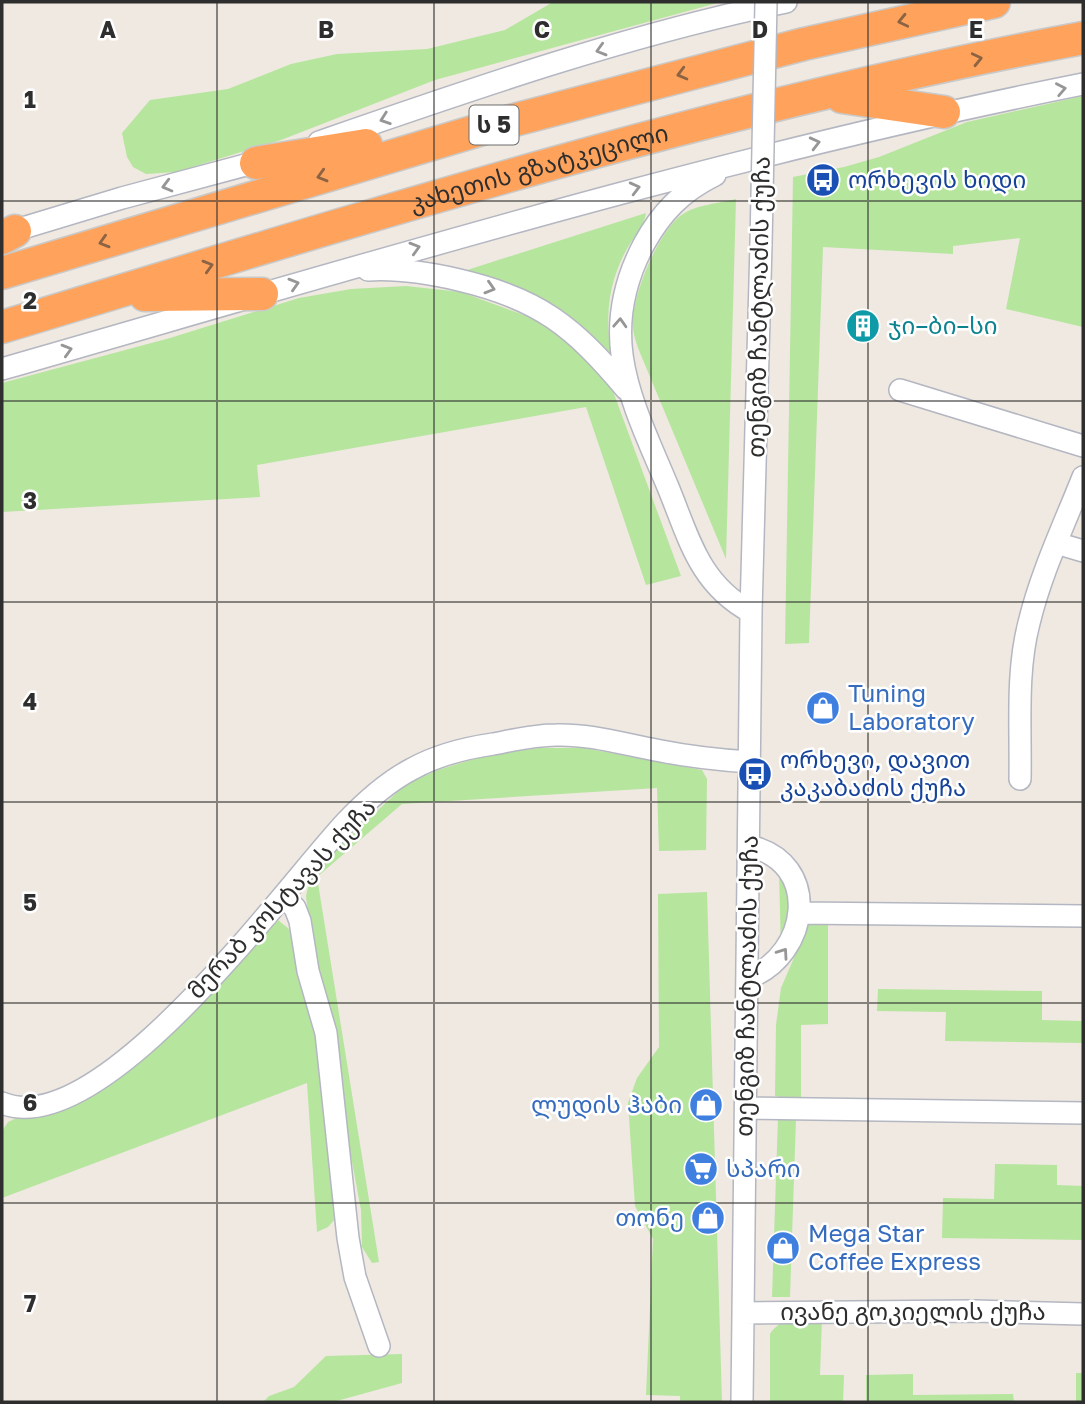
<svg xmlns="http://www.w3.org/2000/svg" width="1085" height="1404" viewBox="0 0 1085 1404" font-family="'Golos Text','Noto Sans Georgian',sans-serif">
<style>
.green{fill:#b6e59e}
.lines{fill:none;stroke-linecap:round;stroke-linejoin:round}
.minor-casing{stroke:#b4b7c1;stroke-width:24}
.highway-casing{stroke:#c9c9c9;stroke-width:35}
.minor{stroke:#fff;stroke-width:21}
.highway{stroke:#ffa35c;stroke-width:32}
.minor-bridge-casing{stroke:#b4b7c1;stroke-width:24;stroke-linecap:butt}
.minor-bridge{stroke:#fff;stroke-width:21}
.oneway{stroke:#8c6343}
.oneway2{stroke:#969696}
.grid{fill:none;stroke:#2e2e2e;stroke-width:2;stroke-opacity:0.55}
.labels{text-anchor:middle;stroke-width:5;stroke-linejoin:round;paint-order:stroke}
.shield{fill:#fff;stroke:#6d6d6d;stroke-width:2}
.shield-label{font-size:23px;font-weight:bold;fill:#2e2e2e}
.street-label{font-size:24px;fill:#2e2e2e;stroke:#fff}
.transit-label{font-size:24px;fill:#164399;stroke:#fff;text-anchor:start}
.culture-label{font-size:24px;fill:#0d838f;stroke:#fff;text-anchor:start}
.shop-label{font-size:24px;fill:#366cbe;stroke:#fff;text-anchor:start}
.grid-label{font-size:23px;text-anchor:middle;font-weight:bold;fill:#2e2e2e;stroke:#fff;stroke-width:5;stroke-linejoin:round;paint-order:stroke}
</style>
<rect width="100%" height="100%" fill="#efe9e1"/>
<path class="green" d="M553 2H721L435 80 281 140 176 172 146 174 133 167 127 157 122 133 150 100 228 89 291 64 337 54 427 49 505 30Z
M1083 96V327L1006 309 1020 238 953 246V254L823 247 809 643 785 644 793 177 844 167 879 157 967 122Z
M736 199 726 559 638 348C636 341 633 334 633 327 630 299 659 229 683 214 696 205 720 203 736 199Z
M646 213C644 227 635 235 628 247 608 282 605 316 611 355 564 302 529 286 461 272Z
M406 286 461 292 543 322 586 354 610 383 681 576 646 585 586 407 257 465 260 497 2 512V383L170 338 299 298 351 289Z
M539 748H584L702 770 707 779 706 850 659 851 657 788 402 804 317 877 379 1262 372 1263 362 1247 361 1210 314 959 306 896 309 883 320 864 405 785 438 770 487 755Z
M779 870 794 901 781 951Z
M707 892 722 1402H680V1396L646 1395 653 1239 635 1206 628 1103 637 1078 659 1047 658 894Z
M278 920 289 929 314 1020 336 1218 328 1227 317 1232 307 1083 2 1198V1131L8 1122 21 1116 69 1105Z
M808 925H828V1024L801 1025V1101L775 1096 776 1025 781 988Z
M878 989 1042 991V1020L1083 1021V1043L945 1041 946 1012 877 1011Z
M778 1117 796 1118 790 1297H772Z
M995 1164 1057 1165V1185L1083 1186V1240L942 1238 943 1198 994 1199Z
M822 1318 820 1375H844L843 1402H770V1334C781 1316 803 1319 822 1318Z
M402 1354V1383L333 1402H263L269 1396 294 1387 326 1356Z
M1076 1373H1083V1402H1076Z
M913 1374V1395L1013 1394 1014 1402H866V1375Z"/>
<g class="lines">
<g class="minor-casing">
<path id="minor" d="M319 142C472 89 627 35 786 2
M715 175C682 191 661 213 644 244 595 336 632 401 668 487 689 538 699 584 751 612
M3 234 122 198 268 159
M368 270C399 268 429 273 459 280 540 299 574 327 626 389
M2 369C361 266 717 157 1083 84
M900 390 1083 446
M1056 543 1083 551
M1020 779C1021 728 1016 672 1029 623 1041 573 1064 525 1083 477
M284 897 295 908 300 921 308 971 326 1033 348 1238 355 1277 379 1346
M800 913 1083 916
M748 978C810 955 822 862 749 846
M2 1103C101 1144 286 886 346 822 364 803 389 781 412 769 437 755 466 748 493 744 514 740 535 735 556 735 592 734 626 745 661 751 691 757 720 760 750 762
M746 1108 1083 1113
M743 1313 975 1311 1083 1314
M742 1402 751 612 761 244"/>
</g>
<g class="highway-casing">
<g id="highway">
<path d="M842 97 944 112"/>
<path d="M256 163 366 145"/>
<path d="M2 238 15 231"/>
<path d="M2 273 499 124 804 44 994 2"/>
<path d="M145 295 262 294"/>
<path id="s1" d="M2 327C359 219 716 106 1083 38"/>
</g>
</g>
<use href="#minor" class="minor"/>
<use href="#highway" class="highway"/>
<g class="minor-bridge-casing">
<path id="minor-bridge" d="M761 244 766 2"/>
</g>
<use href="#minor-bridge" class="minor-bridge"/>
</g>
<defs><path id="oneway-chevron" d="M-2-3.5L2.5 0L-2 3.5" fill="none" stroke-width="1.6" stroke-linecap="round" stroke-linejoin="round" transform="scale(1.75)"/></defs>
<g class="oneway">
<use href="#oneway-chevron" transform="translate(903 21) rotate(167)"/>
<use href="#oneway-chevron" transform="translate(977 59) rotate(-13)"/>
<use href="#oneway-chevron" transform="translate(682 74) rotate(165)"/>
<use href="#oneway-chevron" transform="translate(322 176) rotate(164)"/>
<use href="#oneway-chevron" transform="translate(104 242) rotate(163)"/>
<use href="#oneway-chevron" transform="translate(208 266) rotate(-16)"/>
</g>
<g class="oneway2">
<use href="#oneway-chevron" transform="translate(601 50) rotate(164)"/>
<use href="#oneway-chevron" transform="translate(1061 89) rotate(-11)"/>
<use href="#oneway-chevron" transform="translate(385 119) rotate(161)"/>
<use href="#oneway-chevron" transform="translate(815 143) rotate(-14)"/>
<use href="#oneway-chevron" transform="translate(167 186) rotate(165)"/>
<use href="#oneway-chevron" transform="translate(635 188) rotate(-14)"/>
<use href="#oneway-chevron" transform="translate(415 248) rotate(-16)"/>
<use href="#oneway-chevron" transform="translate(294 284) rotate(-17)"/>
<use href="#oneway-chevron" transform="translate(490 288) rotate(17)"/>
<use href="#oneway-chevron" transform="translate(620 323) rotate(-87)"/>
<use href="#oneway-chevron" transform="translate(67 350) rotate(-16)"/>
<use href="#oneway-chevron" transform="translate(783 953) rotate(-55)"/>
</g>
<path class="grid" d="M217 2V1402M434 2V1402M651 2V1402M868 2V1402M2 201H1083M2 401H1083M2 602H1083M2 802H1083M2 1003H1083M2 1203H1083"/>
<defs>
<g id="bus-disc" transform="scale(1.75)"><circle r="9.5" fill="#1a4fb4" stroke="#fff"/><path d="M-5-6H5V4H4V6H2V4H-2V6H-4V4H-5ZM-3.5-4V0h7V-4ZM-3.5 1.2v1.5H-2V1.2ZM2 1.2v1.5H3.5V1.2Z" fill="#fff"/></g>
<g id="building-disc" transform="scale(1.75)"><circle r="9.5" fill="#0f9aa8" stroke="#fff"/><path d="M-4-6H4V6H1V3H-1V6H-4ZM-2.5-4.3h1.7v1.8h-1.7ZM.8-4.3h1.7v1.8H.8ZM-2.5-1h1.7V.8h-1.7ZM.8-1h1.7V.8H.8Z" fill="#fff"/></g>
<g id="shop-disc" transform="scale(1.75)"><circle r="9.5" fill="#3f7fe0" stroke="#fff"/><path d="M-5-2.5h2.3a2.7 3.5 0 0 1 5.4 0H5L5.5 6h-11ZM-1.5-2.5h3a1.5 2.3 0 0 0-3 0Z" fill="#fff"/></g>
<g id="supermarket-disc" transform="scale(1.75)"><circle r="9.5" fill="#3f7fe0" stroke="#fff"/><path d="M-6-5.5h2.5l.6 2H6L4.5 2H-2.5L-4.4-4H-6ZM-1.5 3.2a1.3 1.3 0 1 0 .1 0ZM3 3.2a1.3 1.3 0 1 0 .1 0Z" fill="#fff"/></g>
</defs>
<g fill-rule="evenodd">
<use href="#bus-disc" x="823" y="180"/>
<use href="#building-disc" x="863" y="326"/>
<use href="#shop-disc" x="823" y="708"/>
<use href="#bus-disc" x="755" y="774"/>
<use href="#shop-disc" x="706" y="1105"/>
<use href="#supermarket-disc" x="701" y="1169"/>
<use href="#shop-disc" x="708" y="1218"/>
<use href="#shop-disc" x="783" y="1248"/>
</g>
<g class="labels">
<rect class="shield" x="469.5" y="105.5" width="49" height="39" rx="5"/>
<g class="shield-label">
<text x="494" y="133">ს 5</text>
</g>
<g class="street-label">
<text dy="8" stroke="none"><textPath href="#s1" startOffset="560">კახეთის გზატკეცილი</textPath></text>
<text transform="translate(759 307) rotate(-89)" y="8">თენგიზ ჩანტლაძის ქუჩა</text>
<text transform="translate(282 899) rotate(-47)" y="8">მერაბ კოსტავას ქუჩა</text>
<text transform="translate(747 986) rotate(-89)" y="8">თენგიზ ჩანტლაძის ქუჩა</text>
<text x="913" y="1320">ივანე გოკიელის ქუჩა</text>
</g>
<g class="transit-label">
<text x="848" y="188">ორხევის ხიდი</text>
<text x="780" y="768">ორხევი, დავით<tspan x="780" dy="28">კაკაბაძის ქუჩა</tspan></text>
</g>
<g class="culture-label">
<text x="888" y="334">ჯი–ბი–სი</text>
</g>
<g class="shop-label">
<text x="848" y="702">Tuning<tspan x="848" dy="28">Laboratory</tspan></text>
<text x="682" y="1113" text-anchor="end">ლუდის ჰაბი</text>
<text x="726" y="1177">სპარი</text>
<text x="684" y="1226" text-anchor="end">თონე</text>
<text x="808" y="1242">Mega Star<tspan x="808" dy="28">Coffee Express</tspan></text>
</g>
</g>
<g class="grid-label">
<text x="108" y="38">A</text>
<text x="326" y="38">B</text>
<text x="542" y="38">C</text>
<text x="760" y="38">D</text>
<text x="976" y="38">E</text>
<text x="30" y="108">1</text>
<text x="30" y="309">2</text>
<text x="30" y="509">3</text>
<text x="30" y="710">4</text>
<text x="30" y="911">5</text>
<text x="30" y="1111">6</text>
<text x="30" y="1312">7</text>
</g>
<rect width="1085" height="1404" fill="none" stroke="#2e2e2e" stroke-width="7"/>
</svg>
